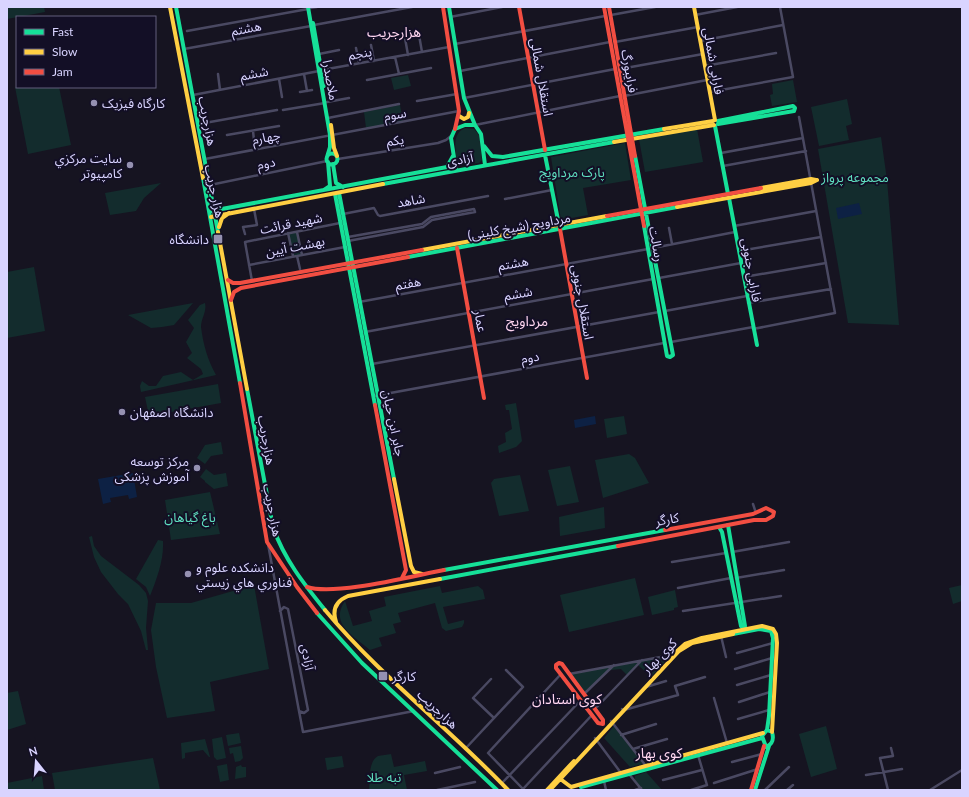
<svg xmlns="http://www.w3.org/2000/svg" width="969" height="797" viewBox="0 0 969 797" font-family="Lato,'Noto Sans Arabic',sans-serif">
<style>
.green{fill:#132c2d}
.water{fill:#0d2144}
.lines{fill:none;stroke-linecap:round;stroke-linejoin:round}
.street{stroke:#4a4962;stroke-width:2.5}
.fast{stroke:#16e098;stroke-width:4}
.slow{stroke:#ffcf43;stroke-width:4}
.jam{stroke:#f24e42;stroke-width:4}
.poi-dot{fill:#9591b1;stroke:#130f26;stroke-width:1.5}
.labels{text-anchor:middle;stroke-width:4;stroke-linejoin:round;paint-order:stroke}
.street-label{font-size:13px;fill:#d9d4ff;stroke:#130f26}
.poi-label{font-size:13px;fill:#d9d4ff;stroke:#130f26;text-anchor:start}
.park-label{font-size:13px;fill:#5fe0c0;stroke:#130f26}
.neighbourhood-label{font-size:14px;fill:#ffd6f0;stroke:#130f26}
</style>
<rect width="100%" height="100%" fill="#161421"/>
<path class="green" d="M7 7H44L45 12 7 19Z
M408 75 411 86 394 90 391 78Z
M793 80 797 102 772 106 770 95 773 94 772 84Z
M15 87H59L71 145 28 154Z
M847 99 852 124 846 126 849 140 819 146 811 107Z
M400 105 403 121 366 128 364 112Z
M465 128 474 129 479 135 482 160 479 163 460 165 457 163C456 151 451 134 465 128Z
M697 129 703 162 645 172 639 139Z
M881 137 887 180 899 325 848 323 818 149Z
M625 143 631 180 583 188 588 215 561 220 551 157Z
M161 183 144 198 136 211 110 215 105 193Z
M297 232 302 255 293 257 288 233Z
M34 267 45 331 7 338V272Z
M193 303 174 325 162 327 151 328 128 315Z
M205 303C207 312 201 318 201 327 203 344 208 361 216 375L141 392 140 386 142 381 149 386H156L163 376 181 372 193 380 203 374 201 369 187 358 192 353 186 342 194 328 188 320 200 305Z
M218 384 221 403 149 416 145 397Z
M516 403 522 441 516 447 499 453 498 446 506 442 505 433 512 429 509 410H506L505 405Z
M624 416 627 434 607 438 604 419Z
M221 442 223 454 211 456 205 464 197 458 205 445Z
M629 454 635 458 649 483 603 498 595 460Z
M570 466 579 502 557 506 548 470Z
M206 469 214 475 226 473 228 486 214 489 205 482V481L200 477Z
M520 475 529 511 499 516 491 483 494 479Z
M210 492 220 534 171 540 165 500Z
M604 507 605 528 560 536 559 517Z
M92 536 94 546 101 556 139 585 146 593 148 601 146 628 148 650H146L141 631 128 604 118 594 101 572 94 557 89 537Z
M158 540 163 541C164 560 157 578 150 596L146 587 136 579Z
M635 578 644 615 569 632 560 595Z
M254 585 269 669 210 682 215 711 167 718 156 667 151 630 156 603H191Z
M962 585V601L953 604 949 588Z
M440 586 442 593 478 586 483 590 485 599 443 607 448 624 464 620V623L462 627 446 631 442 628 435 603 398 613 401 622 393 624 396 633 379 638 382 646 370 650C354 636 329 624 345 601L353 626 372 621 369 611 386 606 384 597Z
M675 590 678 607 674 608V610L652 615 648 597Z
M672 654 651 677 638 665 627 675 621 669 610 670 584 694 569 674Z
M18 691 26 724 7 730V693Z
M614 726 643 764 630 767 604 738Z
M826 726 837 769 811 777 799 734Z
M239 733 241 743 228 746 226 735Z
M222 737 226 758 217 760 214 757 212 739Z
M205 739 210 757H209L203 750 185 753V758L182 759 181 743Z
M241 746 243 758 240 761 235 762 233 753 230 754 229 748Z
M391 754 394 767 425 761 427 771 404 775 407 790H369C370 781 368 761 378 756 382 755 387 755 391 754Z
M342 756 344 767 327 770 325 758Z
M153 758 160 790H55L52 773Z
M227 764 229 780 220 782 217 766Z
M241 765 242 767H246V777L235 779 236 767Z
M646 772 662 790H641L635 781V776Z
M42 776 44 790H7V783Z"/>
<path class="water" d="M859 203 862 214 838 219 836 208Z
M595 416 596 424 575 428 574 420Z
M133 473 137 497 129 499 128 495 110 498 111 502 103 504 98 479Z"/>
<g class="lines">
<path class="street" d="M310 8 317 7
M611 15 655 7
M695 15 737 7
M450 17 502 7
M314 25 412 7
M187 31 308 9
M419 35 422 52
M405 38 408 55
M700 41 783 25
M615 42 698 27
M455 44 605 16
M371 45 374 61
M356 48 359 63
M184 49 311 26
M319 54 339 50
M395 57 399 74
M705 66 776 53
M620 69 703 54
M322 70 449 47
M460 71 610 42
M218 74 220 90
M304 74 307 91
M279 79 282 97
M367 80 431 68
M300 92 312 90
M710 92 793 77 780 7
M193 95 319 71
M624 96 707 80
M464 98 615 69
M417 101 457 94
M327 102 349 98
M283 110 325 103
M328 118 399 104
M199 124 277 110
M475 125 620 96
M253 131 255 149
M227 135 279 126
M721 153 803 138
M205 159 459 111
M338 159 438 143 446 140 451 136
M723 166 806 151
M210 185 327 161
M505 199 552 190
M343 214 374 208 378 215 380 216 488 196
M734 226 816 211
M669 228 672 244
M297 232 302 255
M288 233 293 256
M245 234 243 227 257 225 254 209
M348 237 422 224 431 217 474 209 475 212 432 220 423 227 348 241
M653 248 735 232
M739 251 821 237
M297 256 300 269
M249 265 345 247
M744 277 826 263
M659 278 741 263
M252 281 245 242 340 223
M359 302 648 249
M748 303 831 289
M665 311 747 296
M753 329 835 313 799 117
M365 332 653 279
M671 342 753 327
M372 364 659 312
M374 396 664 343
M753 504 756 513
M268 544 299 711 304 713 308 710 288 609 284 607 280 611
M732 552 789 542
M672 562 726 553
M736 578 784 570
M678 588 731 578
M683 611 781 596
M721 636 726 657
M737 653 773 643
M735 669 772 658
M561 674 488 753 523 789 592 715
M569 674 666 656
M491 679 473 698 494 718
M737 685 771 675
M646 687 666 681
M584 694 614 665
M714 698 727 743
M739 702 770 692
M595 709 642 660
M622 709 624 710 678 695 675 686 705 677
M299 711 303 732 414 711
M738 719 769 710
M611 721 646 766
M621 735 656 724
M595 738 621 773
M466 748 523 687 506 670
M633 749 667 739
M732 762 762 754
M435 773 460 767
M629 774 642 790
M866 775 902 769
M663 780 702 770
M604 781 606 790
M502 783 581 700
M714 783 758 769
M437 790 475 782
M635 790 641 788
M691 790 707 785 698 755
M765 790 789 767
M787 790 793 785
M888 790 880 758 893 756 891 748
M930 790 962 770"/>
<path class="fast" d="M176 7 218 232
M308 7 330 135V147L327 157
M449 7 464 98 475 125
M313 23 324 86
M718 121 793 106 795 108 794 111 718 124
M715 126 728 194
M484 146 492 156 503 157 664 129
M326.5 159a5.5 5.5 0 1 1 11 0a5.5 5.5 0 1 1-11 0Z
M545 155 559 225
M635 156 673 355 670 357 667 356 644 226
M333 164 336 183 343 187
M456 170 451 138 455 129 465 125H475L481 134 485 165
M203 178 240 383
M383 184 614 142
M324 190 330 186 328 162
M339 193 394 479
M335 194 375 405
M729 198 757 345
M211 211 447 167 453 156
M408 257 677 207
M247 389 273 527C284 559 304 584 325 610
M728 525 745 626 744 630
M719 527 722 532 741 626 744 629
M444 570 665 530
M440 579 618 546
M317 613 362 663 497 790
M733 634 759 629 771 631 773 638 769 716 767 730 762 736 766 747C773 744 774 739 772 732L767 730
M581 787 762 738
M755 790 769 746"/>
<path class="slow" d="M170 7 203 178
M694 7 715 120
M459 116 464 119 468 117 469 113
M331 125 334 148 337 156
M664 129 713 121
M614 142 714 125
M761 188 811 179 816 180
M677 207 811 183 817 180
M211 217 383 184
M219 227 222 218 229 213
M218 232 247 389
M422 250 607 216
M394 479 411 566 414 572 422 574
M325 610C380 676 449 728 508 790
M336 622C332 610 336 601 348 596L440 579
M675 653 685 644 702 638 762 626 773 629 776 634 777 643 772 732
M559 778 571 787 763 733
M547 790 574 761
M550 790 679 651 692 643 733 634"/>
<path class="jam" d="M443 7 459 111 455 129
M519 7 545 150
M604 7 644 226
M609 7 635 156
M607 216 761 188
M560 229 587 378
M457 248 484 398
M228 280 233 283H240L422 250
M231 300 234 292 241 288 408 257
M240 383 267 542 297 587 317 613
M375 405 406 570 402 578
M618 546 754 520H766L773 516 774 512 766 508 753 514 665 530
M307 587C335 596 412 576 444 570
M559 663 562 664 603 720V724L598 723 556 668V665Z
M751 790 764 746"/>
</g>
<g class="poi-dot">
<circle cx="94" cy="103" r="4"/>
<circle cx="130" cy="165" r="4"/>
<rect x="213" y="234" width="10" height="10" rx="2"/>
<circle cx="122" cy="412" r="4"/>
<circle cx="197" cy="468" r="4"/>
<circle cx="188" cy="574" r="4"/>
<rect x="378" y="671" width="10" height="10" rx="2"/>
</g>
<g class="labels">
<g class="street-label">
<text transform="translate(246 28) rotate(-11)" y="5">هشتم</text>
<text transform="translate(360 53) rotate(-10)" y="5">پنجم</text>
<text transform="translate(714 61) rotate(80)" y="5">فارابی شمالی</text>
<text transform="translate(630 71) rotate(80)" y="5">فرایبورگ</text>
<text transform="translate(254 73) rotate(-11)" y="5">ششم</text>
<text transform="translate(542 77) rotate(80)" y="5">استقلال شمالی</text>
<text transform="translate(331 80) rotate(80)" y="5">ملاصدرا</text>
<text transform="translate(395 114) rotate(-10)" y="5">سوم</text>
<text transform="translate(208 121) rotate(79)" y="5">هزارجریب</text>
<text transform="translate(266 137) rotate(-11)" y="5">چهارم</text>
<text transform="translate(395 140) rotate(-9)" y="5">یکم</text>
<text transform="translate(460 159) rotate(-11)" y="5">آزادی</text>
<text transform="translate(266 163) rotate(-12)" y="5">دوم</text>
<text transform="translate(215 191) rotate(78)" y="5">هزار جریب</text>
<text transform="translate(411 200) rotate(-10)" y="5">شاهد</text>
<text transform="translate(291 223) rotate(-11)" y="5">شهید قرائت</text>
<text transform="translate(519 226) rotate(-10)" y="5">مرداویج (شیخ کلینی)</text>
<text transform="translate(657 244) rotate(80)" y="5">رسالت</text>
<text transform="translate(295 246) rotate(-11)" y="5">بهشت آیین</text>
<text transform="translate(513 263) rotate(-10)" y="5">هشتم</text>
<text transform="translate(752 270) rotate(80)" y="5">فارابی جنوبی</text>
<text transform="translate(408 283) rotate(-10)" y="5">هفتم</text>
<text transform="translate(518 293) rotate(-10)" y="5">ششم</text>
<text transform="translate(583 302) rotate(80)" y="5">استقلال جنوبی</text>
<text transform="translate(481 321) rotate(80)" y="5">عمار</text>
<text transform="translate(530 357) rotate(-10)" y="5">دوم</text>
<text transform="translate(394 423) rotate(78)" y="5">جابر ابن حیان</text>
<text transform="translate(267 440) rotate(80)" y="5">هزارجریب</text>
<text transform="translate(273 510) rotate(79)" y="5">هزار جریب</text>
<text transform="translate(667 519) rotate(-10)" y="5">کارگر</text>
<text transform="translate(659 656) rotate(-46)" y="5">کوی بهار</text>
<text transform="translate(308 657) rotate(79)" y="5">آزادی</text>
<text transform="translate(438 709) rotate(43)" y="5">هزارجریب</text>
</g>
<g class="poi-label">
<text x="102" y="108">کارگاه فیزیک</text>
<text x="122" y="163" text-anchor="end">سايت مرکزي<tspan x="122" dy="15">کامپيوتر</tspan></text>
<text x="209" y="244" text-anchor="end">دانشگاه</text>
<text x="130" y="417">دانشگاه اصفهان</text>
<text x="189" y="466" text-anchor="end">مرکز توسعه<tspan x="189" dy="15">آموزش پزشکی</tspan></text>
<text x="196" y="572">دانشکده علوم و<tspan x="196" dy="15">فناوري هاي زيستي</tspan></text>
<text x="392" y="681">کارگر</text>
</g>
<g class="park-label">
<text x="572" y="177">پارک مرداویج</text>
<text x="855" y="182">مجموعه پرواز</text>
<text x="190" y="522">باغ گیاهان</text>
<text x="384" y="782">تبه طلا</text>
</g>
<g class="neighbourhood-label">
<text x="394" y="37">هزارجریب</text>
<text x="527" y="326">مرداویج</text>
<text x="567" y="704">کوی استادان</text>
<text x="659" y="758">کوی بهار</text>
</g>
</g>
<rect width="969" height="797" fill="none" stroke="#d9d4ff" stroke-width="16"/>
<rect x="16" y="16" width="140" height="72" fill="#130f26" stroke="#625e7d"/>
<rect x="24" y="29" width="20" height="6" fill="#16e098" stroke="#625e7d"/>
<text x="52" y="36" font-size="12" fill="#d9d4ff">Fast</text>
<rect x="24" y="49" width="20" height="6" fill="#ffcf43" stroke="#625e7d"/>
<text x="52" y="56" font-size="12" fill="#d9d4ff">Slow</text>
<rect x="24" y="69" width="20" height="6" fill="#f24e42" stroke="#625e7d"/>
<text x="52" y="76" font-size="12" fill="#d9d4ff">Jam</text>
<g transform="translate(36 761) rotate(343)" stroke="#130f26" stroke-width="3" paint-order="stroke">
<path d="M0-3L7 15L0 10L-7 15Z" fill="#d9d4ff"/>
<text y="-6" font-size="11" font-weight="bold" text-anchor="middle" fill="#d9d4ff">N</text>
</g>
</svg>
